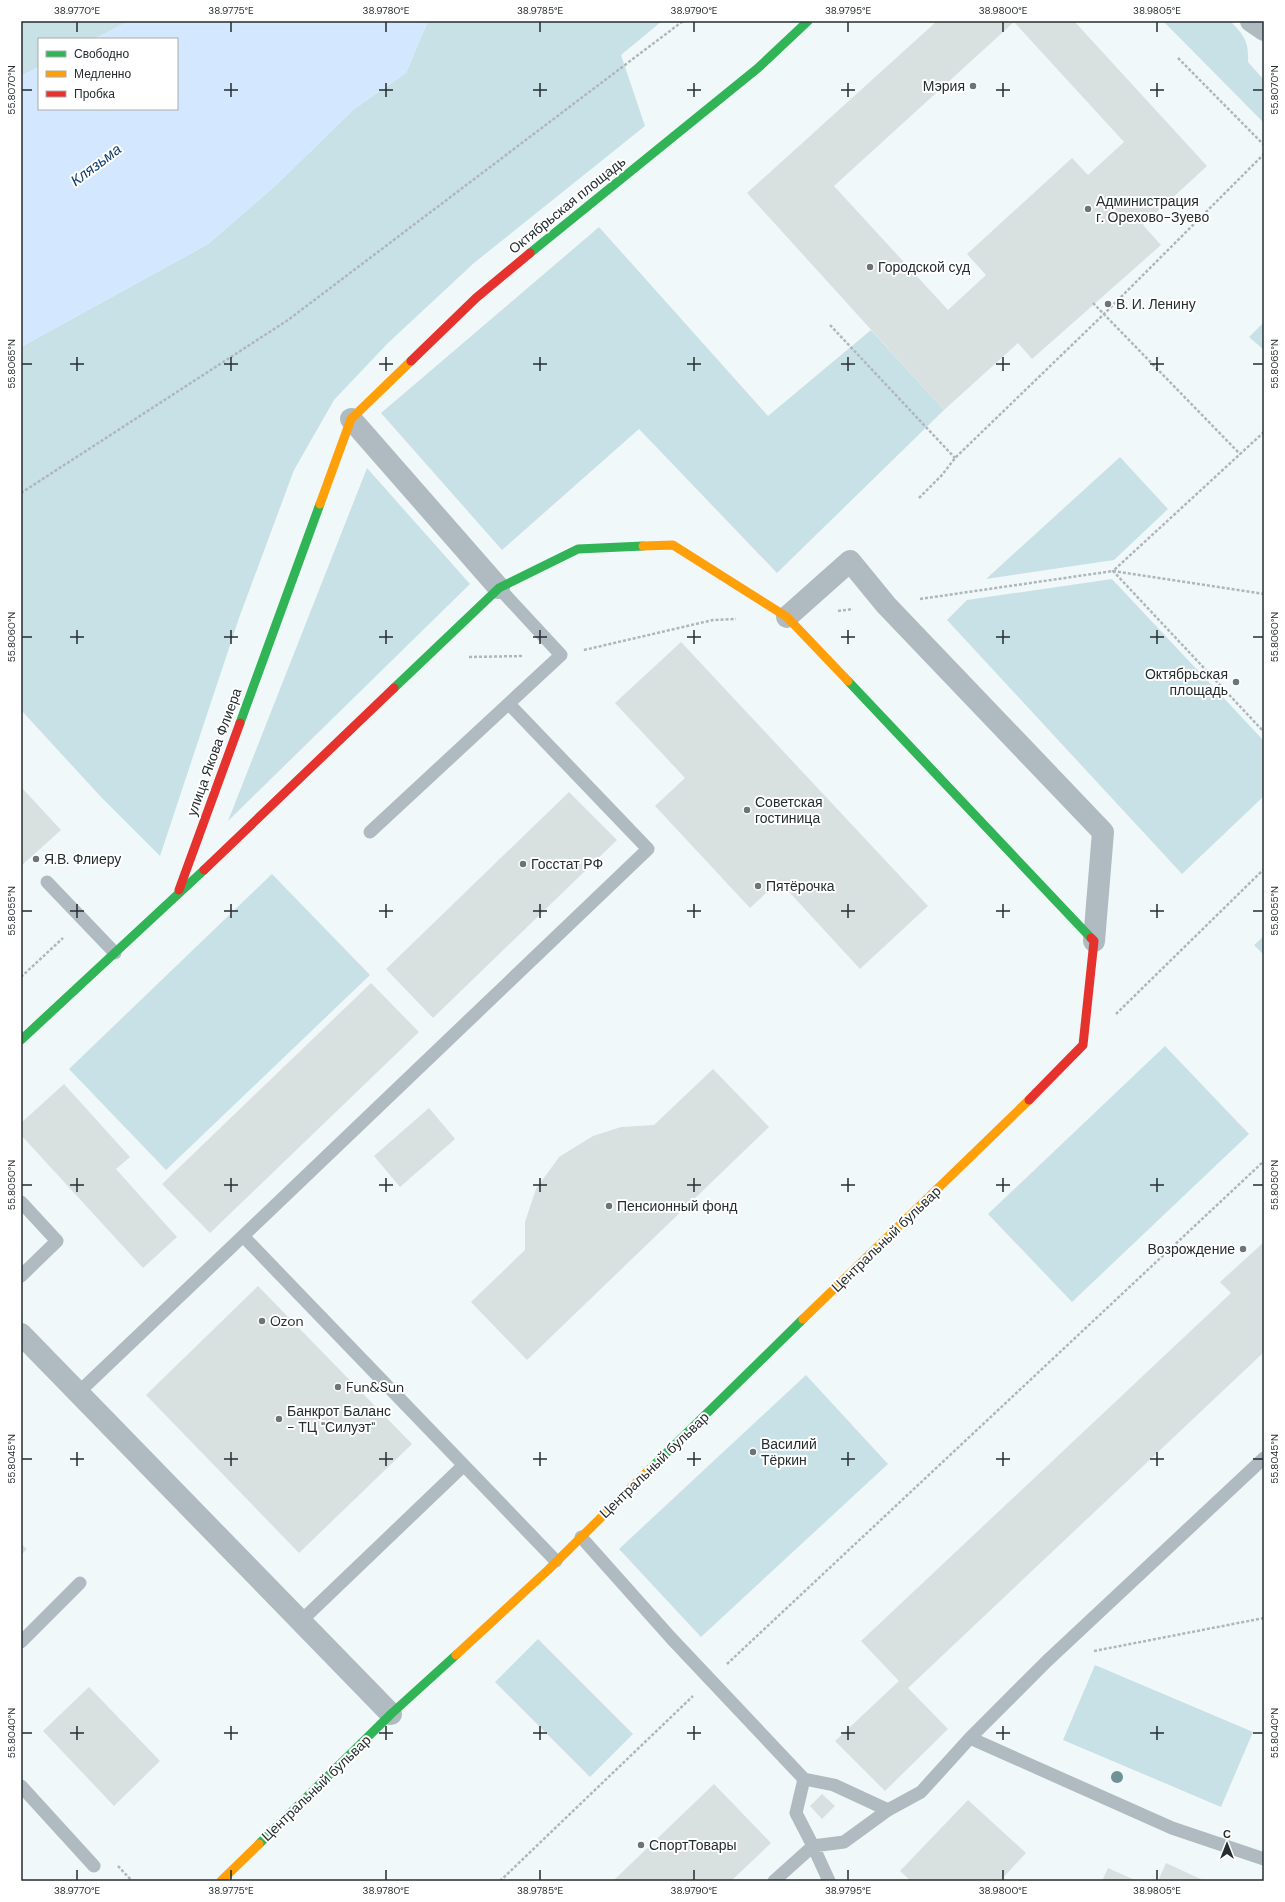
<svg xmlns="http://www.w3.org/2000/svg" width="1285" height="1902" viewBox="0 0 1285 1902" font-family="'DM Sans',sans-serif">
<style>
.green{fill:#c8e1e7}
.water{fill:#d3e7fe}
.building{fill:#d8e0e0;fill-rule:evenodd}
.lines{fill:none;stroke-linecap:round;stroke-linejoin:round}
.path{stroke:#aeb7bc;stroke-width:2.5;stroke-dasharray:3 2;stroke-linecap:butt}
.lane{stroke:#afbbc1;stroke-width:13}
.street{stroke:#afbbc1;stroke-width:22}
.fast{stroke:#30b455;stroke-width:9}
.slow{stroke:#ff9f0a;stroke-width:9}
.jam{stroke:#e5322d;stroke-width:9}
.tree{fill:#6f9298}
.ticks{fill:none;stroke:#252d2f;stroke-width:1.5}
.poi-dot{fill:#6c7476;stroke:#fff;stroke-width:1.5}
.labels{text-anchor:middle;stroke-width:4;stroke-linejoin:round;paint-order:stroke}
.poi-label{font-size:14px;fill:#252d2f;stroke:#fff;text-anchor:start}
.street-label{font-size:14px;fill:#252d2f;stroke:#fff}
.water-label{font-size:15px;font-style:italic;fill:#113e6d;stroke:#fff}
.neatline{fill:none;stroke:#252d2f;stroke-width:1.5}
.ticks-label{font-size:10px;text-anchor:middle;fill:#252d2f}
</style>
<rect width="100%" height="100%" fill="#f1f8fa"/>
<path class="green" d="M21 21H129L94 39H39V67L21 76Z
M428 21H662L621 55 645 126 474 263 388 343 334 400 294 470 239 618 160 856 101 797 21 710V347L208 244 275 186 354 109 406 73Z
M1163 21H1230C1244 35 1249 41 1248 62L1264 80V123Z
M599 227 768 416 871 330 944 410 777 573 639 429 502 550 381 413Z
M1264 322V350L1249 337Z
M1120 457 1168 509 1114 560 986 579Z
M367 468 470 584 228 821Z
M1112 579 1264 741V796L1182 874 947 620 967 600Z
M272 874 370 975 166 1170 69 1069Z
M1264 936V955L1254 945Z
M1165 1046 1249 1134 1072 1302 988 1214Z
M806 1375 888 1464 701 1637 619 1549Z
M538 1639 633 1734 590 1777 495 1682Z
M1095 1665 1253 1732 1221 1807 1063 1740Z"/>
<path class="water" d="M129 21H428L406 73 354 109 275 186 208 244 21 347V76L39 67V109H177V39H94Z"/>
<path class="building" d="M937 21H1074L1207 166 1143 225 1161 245 1032 359 1018 343 944 410 747 193ZM1014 22 1124 142 1088 175 1072 158 967 254 986 275 948 310 834 186Z
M681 642 928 906 860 969 779 881 750 908 655 806 685 778 615 703Z
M21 787 61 830 21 866Z
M569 792 617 840 433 1018 386 969Z
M371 983 419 1032 210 1233 162 1184Z
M713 1069 769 1127 527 1360 471 1302 525 1250V1222L536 1189 559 1157 593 1136 621 1127 654 1125Z
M64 1084 130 1157 116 1169 177 1237 143 1268 21 1135V1123Z
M429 1108 455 1139 400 1187 374 1156Z
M1264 1242V1352L908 1688 948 1729 885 1791 835 1741 899 1681 861 1641 1231 1293 1220 1282Z
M258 1286 412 1444 299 1553 146 1395Z
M21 1544 27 1549 21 1555Z
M89 1687 160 1761 114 1806 43 1731Z
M714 1784 771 1843 731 1881H613Z
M822 1794 835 1806 822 1819 810 1806Z
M968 1800 1026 1853 1000 1881H911L900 1871Z
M1166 1863 1205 1881H1158Z
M1108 1868 1137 1881H1102Z"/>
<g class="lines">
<path class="path" d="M1178 58 1264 145
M1093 303 1240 454
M830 325 955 458
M1264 432 1113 571 1264 732
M21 493 288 320 683 21
M919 498 942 475 955 458 1104 314 1264 154
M920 599 1113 571 1264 594
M838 611 853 609
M584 650 713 620 736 619
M469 657 524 656
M21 977 63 938
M1116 1014 1264 869
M1094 1651 1264 1618
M727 1664 1264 1161
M118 1866 132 1881
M500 1881 693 1696"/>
<path class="lane" d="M370 832 561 655 499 588
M47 882 115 953
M21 1202 57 1241 21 1276
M243 1236 648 849 509 704
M79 1392 243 1236 556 1561
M581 1537 671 1638 804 1779 834 1785 888 1810 921 1792 970 1738 1047 1661 1264 1458
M301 1621 463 1466
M21 1642 80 1583
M970 1738 1172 1828 1264 1859
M21 1786 94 1866
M774 1881 813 1846 796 1813 804 1779
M829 1881 813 1846 844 1842 888 1810"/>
<path class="street" d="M1251 21 1264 30
M351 419 499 588
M787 617 850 561 886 605 1103 832 1094 941
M21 1334 391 1714"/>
<path class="fast" d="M530 253 758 68 808 21
M848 681 1091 938
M394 688 499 588 578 549 643 546
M240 723 320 504
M21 1040 204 870
M648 1471 803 1319
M259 1844 391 1714 456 1655"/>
<path class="slow" d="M320 504 351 419 411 361
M643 546 673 545 787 617 848 681
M803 1319 1029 1100
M456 1655 548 1570 648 1471
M221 1881 259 1844"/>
<path class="jam" d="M411 361 476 298 530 253
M204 870 394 688
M179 890 240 723
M1029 1100 1083 1045 1094 941 1091 938"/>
</g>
<circle class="tree" cx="1117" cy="1777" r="6"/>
<path class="ticks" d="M77 22V32M231 22V32M386 22V32M540 22V32M694 22V32M848 22V32M1003 22V32M1157 22V32M231 83V97M386 83V97M540 83V97M694 83V97M848 83V97M1003 83V97M1157 83V97M22 90H32M224 90H238M379 90H393M533 90H547M687 90H701M841 90H855M996 90H1010M1150 90H1164M1253 90H1263M77 357V371M231 357V371M386 357V371M540 357V371M694 357V371M848 357V371M1003 357V371M1157 357V371M22 364H32M70 364H84M224 364H238M379 364H393M533 364H547M687 364H701M841 364H855M996 364H1010M1150 364H1164M1253 364H1263M77 630V644M231 630V644M386 630V644M540 630V644M694 630V644M848 630V644M1003 630V644M1157 630V644M22 637H32M70 637H84M224 637H238M379 637H393M533 637H547M687 637H701M841 637H855M996 637H1010M1150 637H1164M1253 637H1263M77 904V918M231 904V918M386 904V918M540 904V918M694 904V918M848 904V918M1003 904V918M1157 904V918M22 911H32M70 911H84M224 911H238M379 911H393M533 911H547M687 911H701M841 911H855M996 911H1010M1150 911H1164M1253 911H1263M77 1178V1192M231 1178V1192M386 1178V1192M540 1178V1192M694 1178V1192M848 1178V1192M1003 1178V1192M1157 1178V1192M22 1185H32M70 1185H84M224 1185H238M379 1185H393M533 1185H547M687 1185H701M841 1185H855M996 1185H1010M1150 1185H1164M1253 1185H1263M77 1452V1466M231 1452V1466M386 1452V1466M540 1452V1466M694 1452V1466M848 1452V1466M1003 1452V1466M1157 1452V1466M22 1459H32M70 1459H84M224 1459H238M379 1459H393M533 1459H547M687 1459H701M841 1459H855M996 1459H1010M1150 1459H1164M1253 1459H1263M77 1726V1740M231 1726V1740M386 1726V1740M540 1726V1740M694 1726V1740M848 1726V1740M1003 1726V1740M1157 1726V1740M22 1733H32M70 1733H84M224 1733H238M379 1733H393M533 1733H547M687 1733H701M841 1733H855M996 1733H1010M1150 1733H1164M1253 1733H1263M77 1870V1880M231 1870V1880M386 1870V1880M540 1870V1880M694 1870V1880M848 1870V1880M1003 1870V1880M1157 1870V1880"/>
<g class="poi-dot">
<circle cx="973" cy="86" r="4"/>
<circle cx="1088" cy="209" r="4"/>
<circle cx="870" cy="267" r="4"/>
<circle cx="1108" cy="304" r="4"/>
<circle cx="1236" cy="682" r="4"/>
<circle cx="747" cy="810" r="4"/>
<circle cx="36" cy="859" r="4"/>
<circle cx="523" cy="864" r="4"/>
<circle cx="758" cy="886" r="4"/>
<circle cx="609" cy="1206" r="4"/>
<circle cx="1243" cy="1249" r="4"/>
<circle cx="262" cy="1321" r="4"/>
<circle cx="338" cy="1387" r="4"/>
<circle cx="279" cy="1419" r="4"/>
<circle cx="753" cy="1452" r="4"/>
<circle cx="641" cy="1845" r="4"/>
</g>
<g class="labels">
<g class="poi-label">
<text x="965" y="91" text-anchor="end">Мэрия</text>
<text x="1096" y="206">Администрация<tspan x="1096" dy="16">г. Орехово-Зуево</tspan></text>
<text x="878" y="272">Городской суд</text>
<text x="1116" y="309">В. И. Ленину</text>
<text x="1228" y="679" text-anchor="end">Октябрьская<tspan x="1228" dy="16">площадь</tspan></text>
<text x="755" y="807">Советская<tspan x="755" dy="16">гостиница</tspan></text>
<text x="44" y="864">Я.В. Флиеру</text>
<text x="531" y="869">Госстат РФ</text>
<text x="766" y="891">Пятёрочка</text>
<text x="617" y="1211">Пенсионный фонд</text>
<text x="1235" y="1254" text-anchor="end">Возрождение</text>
<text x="270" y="1326">Ozon</text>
<text x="346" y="1392">Fun&amp;Sun</text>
<text x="287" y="1416">Банкрот Баланс<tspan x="287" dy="16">- ТЦ "Силуэт"</tspan></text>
<text x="761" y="1449">Василий<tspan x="761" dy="16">Тёркин</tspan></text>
<text x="649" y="1850">СпортТовары</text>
</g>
<g class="street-label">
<text transform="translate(567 205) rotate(-39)" y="5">Октябрьская площадь</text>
<text transform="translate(214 752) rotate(-70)" y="5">улица Якова Флиера</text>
<text transform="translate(886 1239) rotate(-44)" y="5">Центральный бульвар</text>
<text transform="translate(654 1465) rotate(-44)" y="5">Центральный бульвар</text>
<text transform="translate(316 1788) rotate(-44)" y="5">Центральный бульвар</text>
</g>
<g class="water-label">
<text transform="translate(96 165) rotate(-37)" y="5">Клязьма</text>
</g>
</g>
<rect width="1285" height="1902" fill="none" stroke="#ffffff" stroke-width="44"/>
<rect x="38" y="38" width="140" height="72" fill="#ffffff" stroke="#a8abac"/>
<rect x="46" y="51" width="20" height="6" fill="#30b455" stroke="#a8abac"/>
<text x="74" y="58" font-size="12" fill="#252d2f">Свободно</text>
<rect x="46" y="71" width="20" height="6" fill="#ff9f0a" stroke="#a8abac"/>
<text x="74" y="78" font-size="12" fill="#252d2f">Медленно</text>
<rect x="46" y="91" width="20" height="6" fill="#e5322d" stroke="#a8abac"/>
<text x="74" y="98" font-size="12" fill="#252d2f">Пробка</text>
<g transform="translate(1227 1844)" stroke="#ffffff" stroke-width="3" paint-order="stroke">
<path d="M0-3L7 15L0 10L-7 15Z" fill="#252d2f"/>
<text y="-6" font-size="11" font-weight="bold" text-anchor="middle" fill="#252d2f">С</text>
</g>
<rect x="22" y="22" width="1241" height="1858" class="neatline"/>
<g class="ticks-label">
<text x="77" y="14">38.9770°E</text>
<text x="231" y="14">38.9775°E</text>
<text x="386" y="14">38.9780°E</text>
<text x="540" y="14">38.9785°E</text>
<text x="694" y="14">38.9790°E</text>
<text x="848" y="14">38.9795°E</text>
<text x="1003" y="14">38.9800°E</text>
<text x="1157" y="14">38.9805°E</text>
<text transform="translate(11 90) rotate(-90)" y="4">55.8070°N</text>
<text transform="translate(1274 90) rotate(-90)" y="4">55.8070°N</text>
<text transform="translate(11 364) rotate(-90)" y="4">55.8065°N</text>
<text transform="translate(1274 364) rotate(-90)" y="4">55.8065°N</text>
<text transform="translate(11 637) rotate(-90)" y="4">55.8060°N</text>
<text transform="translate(1274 637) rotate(-90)" y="4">55.8060°N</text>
<text transform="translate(11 911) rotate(-90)" y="4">55.8055°N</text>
<text transform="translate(1274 911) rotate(-90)" y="4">55.8055°N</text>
<text transform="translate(11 1185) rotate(-90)" y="4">55.8050°N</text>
<text transform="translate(1274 1185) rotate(-90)" y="4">55.8050°N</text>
<text transform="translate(11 1459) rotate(-90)" y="4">55.8045°N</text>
<text transform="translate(1274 1459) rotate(-90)" y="4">55.8045°N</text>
<text transform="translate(11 1733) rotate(-90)" y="4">55.8040°N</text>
<text transform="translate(1274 1733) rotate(-90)" y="4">55.8040°N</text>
<text x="77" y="1894">38.9770°E</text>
<text x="231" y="1894">38.9775°E</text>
<text x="386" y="1894">38.9780°E</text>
<text x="540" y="1894">38.9785°E</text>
<text x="694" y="1894">38.9790°E</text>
<text x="848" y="1894">38.9795°E</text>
<text x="1003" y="1894">38.9800°E</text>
<text x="1157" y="1894">38.9805°E</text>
</g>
</svg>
